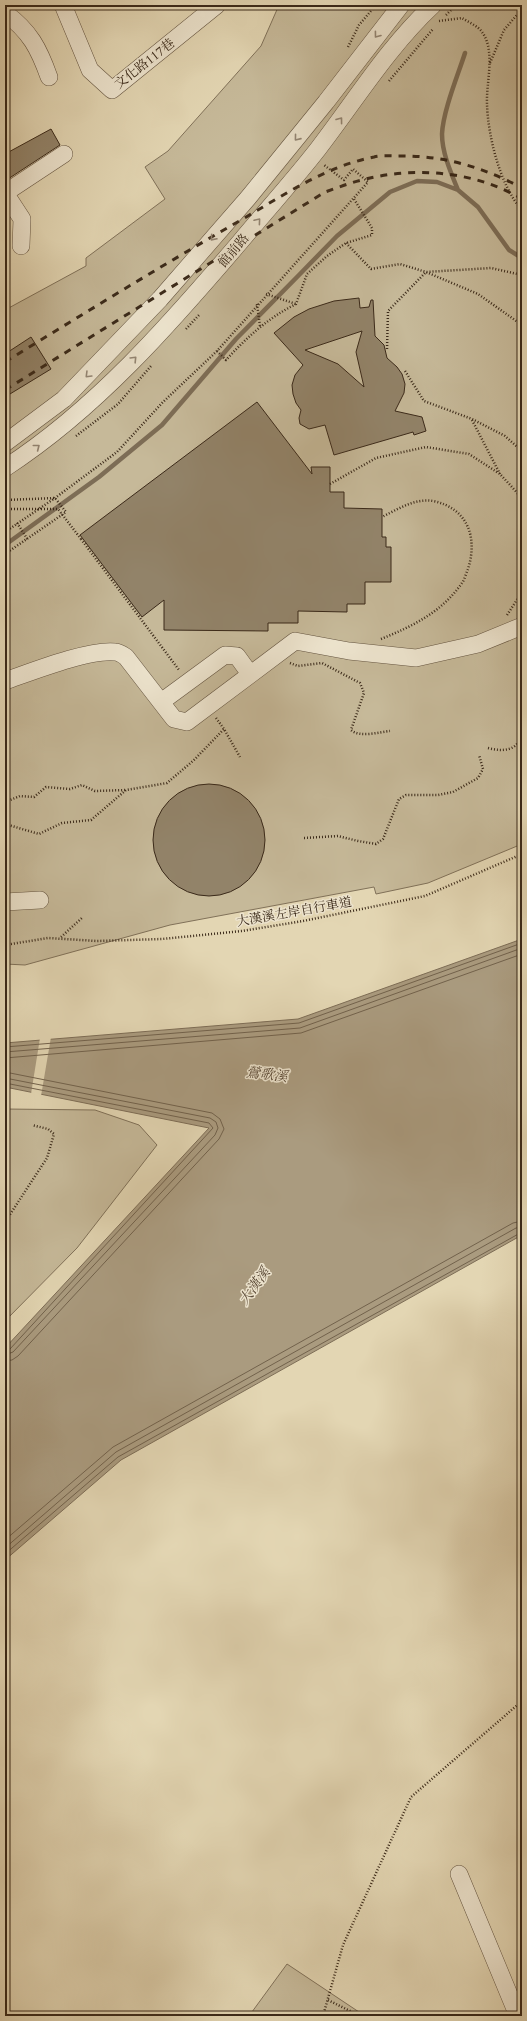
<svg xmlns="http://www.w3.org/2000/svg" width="527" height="2021" viewBox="0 0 527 2021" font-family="Cardo,'Noto Serif TC',serif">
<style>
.green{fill:#c6b999;stroke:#807159}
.water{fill:#aa9b7f;stroke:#7d6d56}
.pier{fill:#e3d6b3}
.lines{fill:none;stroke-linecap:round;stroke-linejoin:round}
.shore{stroke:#72624c;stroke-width:1}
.stream{stroke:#7d6d56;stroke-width:4.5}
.building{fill:#928369;stroke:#3a2919;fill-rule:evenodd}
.minor-casing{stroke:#645440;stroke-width:18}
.path{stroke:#3a2919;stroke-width:2.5;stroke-dasharray:1 2;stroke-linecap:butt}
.minor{stroke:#ede4ce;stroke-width:17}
.rail{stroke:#3a2919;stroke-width:3;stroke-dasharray:7 7;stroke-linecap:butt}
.path-bridge{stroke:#3a2919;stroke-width:2.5;stroke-dasharray:1 2;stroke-linecap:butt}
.oneway{stroke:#948674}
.labels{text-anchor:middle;stroke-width:3;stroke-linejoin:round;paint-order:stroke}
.street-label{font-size:13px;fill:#3a2919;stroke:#ede4ce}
.water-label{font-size:14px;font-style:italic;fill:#5c4b38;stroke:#ede4ce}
</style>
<rect width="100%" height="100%" fill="#e3d6b3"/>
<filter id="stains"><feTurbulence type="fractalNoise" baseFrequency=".005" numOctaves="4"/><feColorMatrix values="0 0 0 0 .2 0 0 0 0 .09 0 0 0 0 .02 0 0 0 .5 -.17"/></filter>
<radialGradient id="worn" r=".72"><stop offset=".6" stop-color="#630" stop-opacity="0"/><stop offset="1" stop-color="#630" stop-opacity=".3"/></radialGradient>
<path class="green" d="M279 5H522V844L428 883 376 894 374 887 170 925 25 965 5 964V310L86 266V258L165 199 145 167 168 151 261 46Z
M5 1109 95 1110 139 1125 157 1145 77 1248 5 1321Z
M287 1964 365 2016H249Z"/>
<path class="water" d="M522 939V1235L121 1460 5 1560V1348L209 1128 5 1087V1043L298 1019Z"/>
<path class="pier" d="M51 1037 41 1096 31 1094 40 1038Z"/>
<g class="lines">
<path class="shore" d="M5 1047 299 1023 522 943
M5 1052 300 1028 522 948
M5 1058 301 1033 522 954
M5 1072 212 1113 220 1119 224 1129 219 1139 18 1356 12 1360 5 1361
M5 1078 210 1118 216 1122 218 1128 215 1135 13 1352 5 1355
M5 1083 209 1123 213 1128 10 1349 5 1350
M5 1540 113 1447 513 1223 522 1221
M5 1548 116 1452 516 1228 522 1227
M5 1554 118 1457 522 1232"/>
<path class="stream" d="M458 190C451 173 442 153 442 134 443 111 458 75 465 53
M5 545 99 477 162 425 236 339 299 275 337 236 390 192 417 181 437 182 458 190 478 207 509 250 522 258"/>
</g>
<path class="building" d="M51 129 60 145 8 179 5 173V154Z
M359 298 360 308 369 307 371 300H373L375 336 384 345 387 358 397 367 402 374 405 384 404 393 395 411 422 417 426 431 414 435 413 432 334 455 325 425 309 429 300 424 299 418 301 410 296 403 293 394 292 385 295 375 303 365 274 333 294 317 309 309 334 301ZM362 331 356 352 364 387 338 364 305 350Z
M31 337 51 369 5 397V354Z
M257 402 312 474 311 467H330V492H344V508L382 509V537H386V547H391V582H365V604H347V612L298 611V623H268V631L164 630V600L142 617 80 535Z
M153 840a56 56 0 1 1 112 0a56 56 0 1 1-112 0Z"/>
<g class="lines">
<g class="minor-casing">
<path id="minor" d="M63 5 90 70 112 90 217 5
M5 13C30 31 39 49 49 77
M5 193 64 154
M5 193 22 219 21 246
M5 443 64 399 160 299 248 198 326 102 401 5
M5 468C96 409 170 324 240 242 266 211 293 181 318 149 355 101 388 47 433 5
M5 681C31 672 89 649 115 652 119 652 123 655 126 657L174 719 187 722 295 641 349 651 416 658 478 644 522 626
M161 702 225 655 237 656 250 674
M5 902 40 900
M459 1874 518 2016"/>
</g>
<path class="path" d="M446 15 456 5
M439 21 462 18C468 22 478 26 482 32 496 51 486 82 487 104 488 136 500 186 522 210
M348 47 359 25 376 5
M490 63 504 30 522 9
M389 81 433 29
M346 243 371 269 400 264 426 272 478 294 522 325
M266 294 296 304
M257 304 260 326
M186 329 199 315
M387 349 388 311 426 272 491 268 522 275
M217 351 226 360C247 337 268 318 296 304L307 274 327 256 346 243 372 235V228L354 199
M405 371 424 401 472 419 505 436 522 451
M472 420 500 474
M76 436 118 404 151 366
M330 484 376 458 426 447 469 454 500 474 522 498
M5 500 55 498 66 512 5 554
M17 523 28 540
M5 532 55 498 117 452 163 402 217 351 368 182 353 169 344 180 324 165
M81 539 179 670
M507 615 522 592
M381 639C413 626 442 612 462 583 465 579 466 573 468 569 478 538 468 508 433 501 415 498 398 509 382 517
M290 663 298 666 322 663 360 683 364 693 351 730C359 738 380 732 390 731
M522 690V718
M216 718 224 729 240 757
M488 748C503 752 518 751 522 734
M5 802 20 796 34 797 46 787 70 789 82 785 95 791 126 790
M5 824 39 834 62 823 91 820 126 790 167 783 194 760 224 729
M304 838 338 836 358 841 376 844 383 839 399 799 406 795H438L453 792 478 778 483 769 479 755
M61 937 83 917
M5 945 48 938 97 941 162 939 242 931 303 921 425 896 522 854
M5 1222 47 1158 54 1134 48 1129 32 1125
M328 2000 360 2016
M323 2016 343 1945 411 1797 522 1701"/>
<use href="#minor" class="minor"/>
<path class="rail" d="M5 362C83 314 161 266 241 220 284 195 324 167 374 157 381 155 390 156 398 156 442 155 483 167 522 188
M5 390 325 192C337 188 349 183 362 180 414 166 475 171 522 199"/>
<path class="path-bridge" d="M5 509H58L81 539"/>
</g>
<defs><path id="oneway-chevron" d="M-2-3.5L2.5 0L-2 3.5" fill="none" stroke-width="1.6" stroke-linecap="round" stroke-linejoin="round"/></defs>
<g class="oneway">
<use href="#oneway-chevron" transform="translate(377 35) rotate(127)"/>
<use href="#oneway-chevron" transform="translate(340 120) rotate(-53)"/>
<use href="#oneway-chevron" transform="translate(297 138) rotate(129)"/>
<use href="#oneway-chevron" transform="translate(258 221) rotate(-50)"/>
<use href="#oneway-chevron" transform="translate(213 238) rotate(131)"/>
<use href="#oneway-chevron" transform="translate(134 359) rotate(-46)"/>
<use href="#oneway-chevron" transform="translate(88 375) rotate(135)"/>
<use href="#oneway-chevron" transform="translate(37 447) rotate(-38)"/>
</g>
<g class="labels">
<g class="street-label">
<text transform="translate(144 63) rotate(-38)" y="5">文化路117巷</text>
<text transform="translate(233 250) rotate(-50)" y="5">館前路</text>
<text transform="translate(294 911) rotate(-10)" y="5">大漢溪左岸自行車道</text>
</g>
<g class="water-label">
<text transform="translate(267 1074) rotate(7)" y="5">鶯歌溪</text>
<text transform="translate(254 1286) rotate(-54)" y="5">大漢溪</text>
</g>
</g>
<rect width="527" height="2021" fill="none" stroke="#e3d6b3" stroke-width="20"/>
<rect x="6" y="6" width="515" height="2009" fill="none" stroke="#3a2919" stroke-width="2"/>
<rect x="10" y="10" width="507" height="2001" fill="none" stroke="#3a2919"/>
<rect width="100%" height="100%" filter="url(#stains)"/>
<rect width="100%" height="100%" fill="url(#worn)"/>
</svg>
